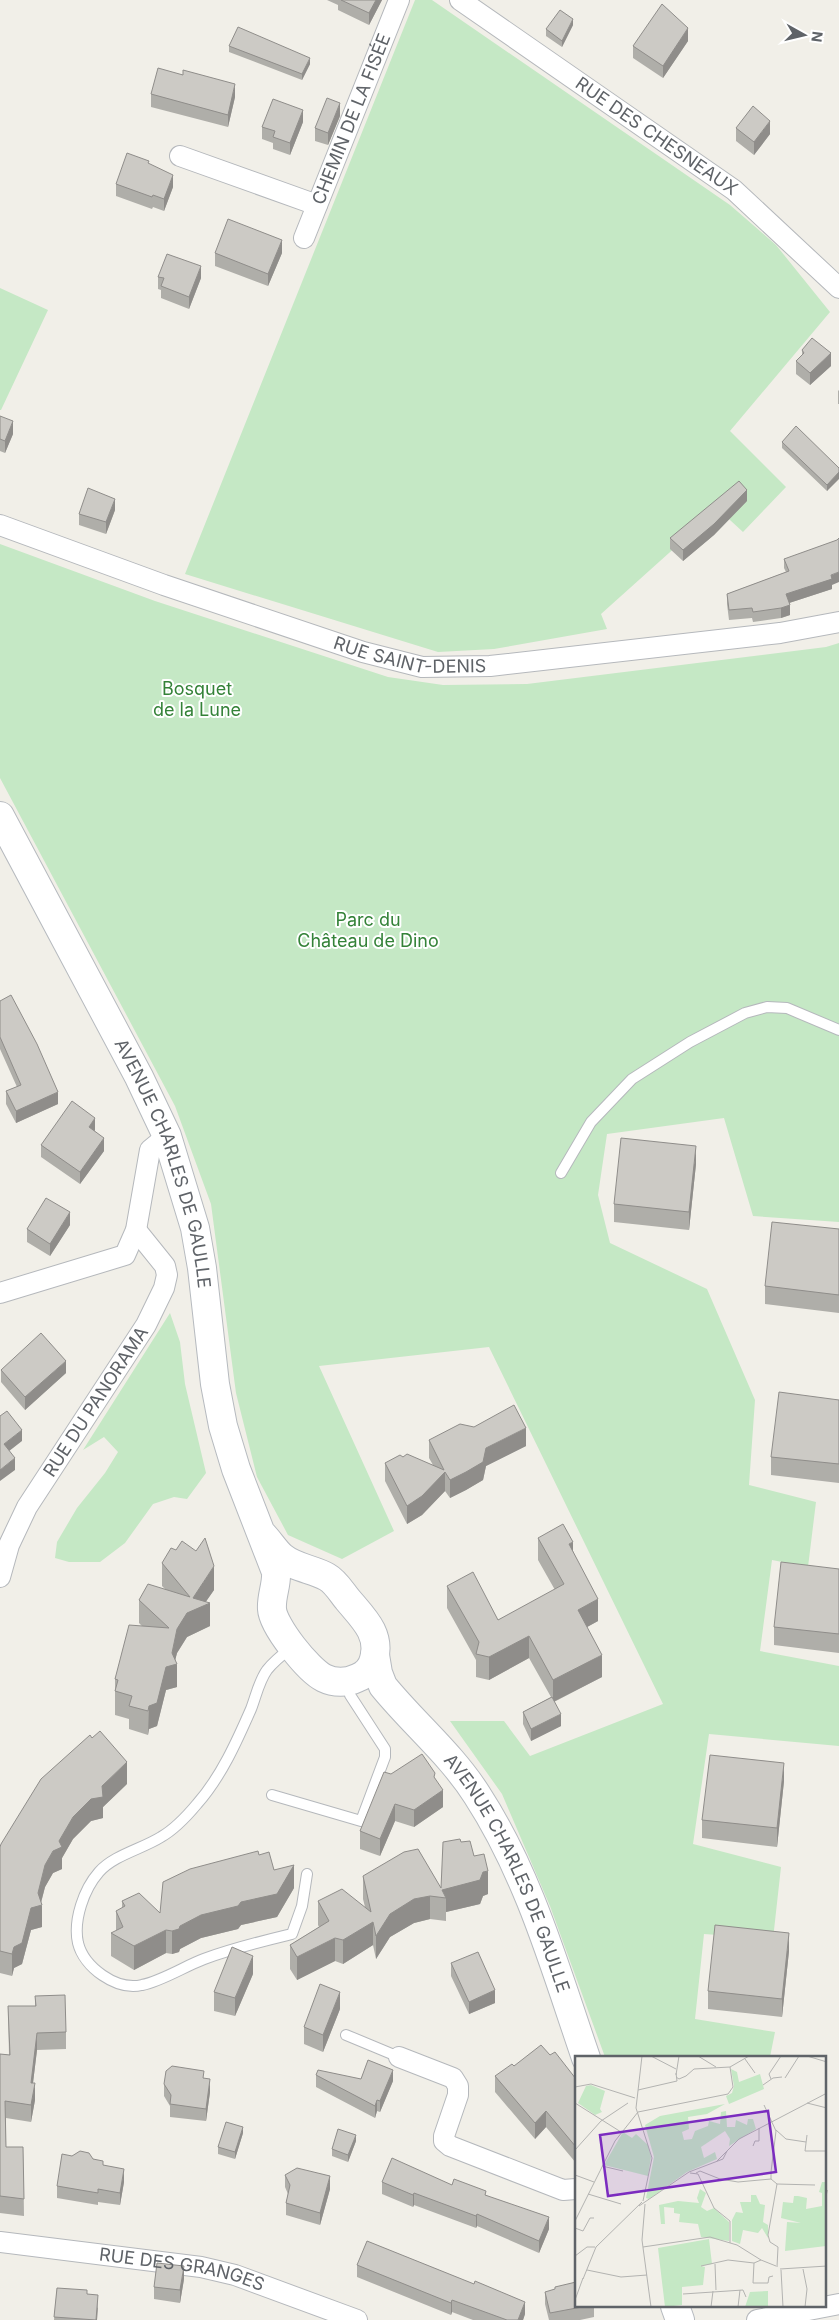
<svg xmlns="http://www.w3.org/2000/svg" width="839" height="2320" viewBox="0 0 839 2320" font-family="Inter,sans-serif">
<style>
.green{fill:#c5e8c5}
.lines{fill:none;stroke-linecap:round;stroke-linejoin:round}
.lane-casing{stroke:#b5b8bc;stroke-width:12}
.street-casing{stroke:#b5b8bc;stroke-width:22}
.secondary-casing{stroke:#b6babf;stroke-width:30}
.lane{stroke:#fff;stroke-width:10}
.street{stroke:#fff;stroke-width:20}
.secondary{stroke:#fff;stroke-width:28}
.wall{fill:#afaea9}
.shaded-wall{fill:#8f8d8a}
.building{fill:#cccac5;stroke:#8f8d8a}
.labels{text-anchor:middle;stroke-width:4;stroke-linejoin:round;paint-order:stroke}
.street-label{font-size:18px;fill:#5f6368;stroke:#fff}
.park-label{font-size:18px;fill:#348238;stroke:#fff}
.inset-road{fill:none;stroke:#b3b3b1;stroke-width:1}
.view{fill:#7b2cbf;fill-opacity:0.15;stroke:#7b2cbf;stroke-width:2.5}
.inset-edge{fill:none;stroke:#5f6368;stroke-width:2.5}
</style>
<rect width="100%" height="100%" fill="#f1efe8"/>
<path class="green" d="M415 0H432L730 205 776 245 830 312 730 431 786 487 743 532 718 509 601 614 607 629 494 649 438 652 185 574Z
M0 288 48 310 1 410H0Z
M0 544 155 601 388 677 443 685 527 684 826 647 839 643V1222L753 1216 724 1118 607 1134 598 1195 610 1243 707 1289 755 1400 749 1485 816 1502 808 1567 772 1560 760 1651 839 1666V1746L709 1734 693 1844 781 1867 773 1939 704 1934 695 2019 775 2032 770 2057H605L550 1906 502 1794 450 1721H504L530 1756 663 1704 489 1347 319 1366 394 1531 342 1559 288 1535 257 1477 236 1393 211 1204 175 1106 0 778Z
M170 1313 180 1342 185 1384 206 1473 187 1499 174 1497 153 1504 125 1543 100 1562H69L55 1558 57 1542 77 1508 105 1473 118 1452 104 1437 83 1450Z"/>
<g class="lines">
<g class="lane-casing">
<path id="lane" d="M561 1173 591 1122 632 1079 690 1042 745 1013 767 1007 787 1008 839 1030
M292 1647C283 1654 274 1661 267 1670 259 1681 256 1696 251 1709 237 1741 221 1777 197 1804 187 1816 175 1829 161 1837 142 1849 114 1855 99 1872 84 1889 73 1920 78 1943 84 1967 116 1991 142 1985 162 1981 185 1966 204 1959 233 1948 263 1941 292 1934L302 1906 307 1874
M272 1795 361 1821 385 1757V1749L350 1695 349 1681
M346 2035 399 2057"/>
</g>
<g class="street-casing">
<g id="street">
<path id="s1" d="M460 0 734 190 839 288"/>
<path d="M180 156 317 205"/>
<path id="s2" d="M304 238 399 0"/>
<path id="s3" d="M0 525 164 585 363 652 422 667 490 666 780 633 839 622"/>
<path d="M0 1293 125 1255 136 1230 150 1150 167 1136"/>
<path id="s4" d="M0 1577 9 1545 27 1507 146 1325 164 1288 167 1275 165 1266 136 1230"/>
<path d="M399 2057 453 2078 458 2086V2095L444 2136V2141L450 2146 563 2190 576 2189"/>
<path id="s5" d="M0 2242 201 2267 235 2275 357 2320"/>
<path d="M757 2320 839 2304"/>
</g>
</g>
<g class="secondary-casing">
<g id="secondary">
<path id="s6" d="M0 816 139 1077 167 1136 195 1228 202 1268 215 1384 223 1426 236 1469 276 1572C277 1585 271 1596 272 1609 273 1626 308 1670 324 1678 334 1683 347 1683 357 1678 365 1675 372 1668 374 1659 381 1634 363 1618 348 1600 342 1593 336 1582 327 1577 313 1569 295 1568 282 1557 275 1551 269 1541 262 1534"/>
<path id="s7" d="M375 1655 378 1673 383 1686C413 1723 451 1754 477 1795 529 1875 555 1968 586 2058"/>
<path d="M675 2306 680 2320"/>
</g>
</g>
<use href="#lane" class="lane"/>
<use href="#street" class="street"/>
<use href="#secondary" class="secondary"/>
</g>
<path class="wall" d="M327 0H382L369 25 338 10V5Z
M573 25 562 47 546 36V29Z
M688 41 663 78 633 58V46Z
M229 46 310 64 302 80 229 52Z
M183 75 235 97 228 127 151 107V94Z
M340 116 328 145 315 141V128Z
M303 122 290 155 273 149V143L262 139V127Z
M736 128 770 134 754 155 736 141Z
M116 184 173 187 164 211 153 207 152 209 116 196Z
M215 253H282L268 286 215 266Z
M158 277 201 278 189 309 161 298V290L158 289Z
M802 350 831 366 810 385 796 374V361L802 355Z
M839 390V404H838V391Z
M0 416 13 434 5 453 0 451Z
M782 442 839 468 827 491 782 448Z
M747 501 714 535 683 561 670 549V538Z
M115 510 106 534 79 525V514Z
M784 559 832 585V589L789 603 790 615 781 618 753 622 752 618 729 620 727 604V594L786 572 784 568Z
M0 1001 58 1104 16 1123 6 1104V1091L17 1087 0 1049Z
M95 1130V1131L104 1151 80 1184 41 1157V1145Z
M696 1164 689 1230 614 1222V1204Z
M70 1225 50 1256 27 1242V1229Z
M839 1229V1313L765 1304V1286Z
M1 1370 66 1373 25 1410 1 1382Z
M839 1400V1483L771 1475V1457Z
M429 1440 526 1446 486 1466 483 1480 466 1490 450 1498 445 1491 422 1515 407 1524 385 1481V1463L403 1457 433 1465 429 1458Z
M538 1538 573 1551 598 1621 587 1627 602 1677 554 1702 561 1726 531 1741 523 1724V1712L551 1697 529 1658 489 1680 476 1677V1660L447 1608V1586L498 1620 555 1590 538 1560Z
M162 1563 214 1590 206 1601 210 1626 187 1637 177 1653 175 1660 177 1687 166 1690 157 1726 149 1729 148 1735 129 1729V1719L115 1715V1679L142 1626 139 1623V1600L165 1589 162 1586Z
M839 1569V1653L774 1645V1627Z
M391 1774 435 1778 443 1807 414 1827 395 1821 380 1856 360 1849V1831Z
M784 1781 777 1847 702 1838V1820Z
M127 1784 103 1807V1818L91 1821 73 1839 62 1858V1869L53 1873 45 1887 41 1903 42 1927 31 1930 22 1964 14 1968 12 1976 0 1973V1847Z
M461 1842 474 1856 488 1894 483 1896 480 1904 446 1912V1921L430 1919 414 1923 390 1937 376 1959 373 1945 343 1964 335 1961 297 1980 290 1969V1945L319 1927 318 1925V1901L365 1907 363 1899V1876L441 1888Z
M259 1855 274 1870 294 1888 277 1917 241 1925 238 1929 201 1938 180 1949 179 1952 172 1954 166 1953 134 1970 111 1956V1933L116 1931V1911L122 1908V1901L160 1913Z
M789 1951 782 2017 708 2009V1991Z
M451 1963 495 2003 469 2014 451 1976Z
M253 1974 235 2016 214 2011V1992Z
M35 1996 66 2032V2049L37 2050 33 2083 35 2100 31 2122 6 2118V2147H23L24 2216 0 2213V2054L9 2055 8 2006H35Z
M340 2009 323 2052 304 2044V2027Z
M550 2055 576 2079V2163L546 2127 535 2139 495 2092V2076L514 2066Z
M316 2075 361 2079 393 2081 380 2112 377 2111 375 2118 316 2087Z
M204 2078 210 2092 206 2121 170 2117V2106L164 2096V2084Z
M243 2133 235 2159 218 2154V2147Z
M356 2141 348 2162 332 2156V2149Z
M93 2159 103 2165 124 2182 120 2205 98 2202V2205L57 2198V2186Z
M285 2175 330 2189 320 2225 286 2215V2203L288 2194 285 2187Z
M382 2182 452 2185 486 2195 549 2229 539 2253 477 2226 476 2228 414 2205 413 2207 382 2194Z
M575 2214H576V2231L575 2227Z
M357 2265 525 2314 523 2320H473L452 2312 451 2315 357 2277Z
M184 2279 180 2303 154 2299V2287Z
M57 2288 98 2308 97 2320H54Z
M545 2292 576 2306H594V2317L580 2320H549L545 2304Z"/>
<path class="shaded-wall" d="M376 0H382L369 25V13Z
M573 19V25L562 47V41Z
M688 28V41L663 78V66Z
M310 58V64L302 80V74Z
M235 84V97L228 127V115Z
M340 103V116L328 145V133Z
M303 110V122L290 155V143Z
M770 121V134L754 155V142Z
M173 175V187L164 211V199Z
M282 240V253L268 286V274Z
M201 266V278L189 309V297Z
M831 353V366L810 385V373Z
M13 421V434L5 453V441Z
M839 472V479L827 491V485Z
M747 490V501L714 535 683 561V550Z
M115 499V510L106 534V522Z
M839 572V582L832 585V589L786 604V594Z
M790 605V615L781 618V608Z
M58 1092V1104L16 1123V1111Z
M95 1118V1130L89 1140V1127Z
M104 1138V1151L80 1184V1172Z
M696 1146V1164L689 1230V1212Z
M70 1212V1225L50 1256V1244Z
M66 1361V1373L25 1410V1397Z
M526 1428V1446L486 1466 483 1480 466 1490 450 1498V1480L486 1448Z
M22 1430V1441L4 1455V1444Z
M15 1458V1470L0 1481V1470Z
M445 1472V1491L422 1515 407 1524V1506Z
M573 1542V1564L569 1544Z
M214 1566V1590L203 1606 210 1603V1626L187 1637 177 1653 174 1665 177 1664V1687L166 1690 157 1726 149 1729 148 1735 149 1706 172 1653 177 1629 193 1598Z
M598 1599V1621L578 1632V1610Z
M529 1636V1658L489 1680V1657Z
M602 1655V1677L553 1702V1680Z
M561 1714V1726L531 1741V1729Z
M127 1762V1784L103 1807V1818L91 1821 73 1839 62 1858V1869L53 1873 45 1887 40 1906 42 1905V1927L31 1930 22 1964 14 1968 12 1976V1954L14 1947 38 1893 45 1865 73 1817 102 1786Z
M784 1763V1781L777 1847V1828Z
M443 1790V1807L414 1827V1810Z
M395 1804V1821L380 1856V1839Z
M294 1865V1888L277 1917 241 1925 238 1929 201 1938 180 1949 179 1952 172 1954V1931L180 1926 201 1915 241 1902Z
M488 1871V1894L483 1896 480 1904 446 1912V1898L442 1890 483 1872Z
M430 1896V1919L414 1923 390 1937 376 1959V1936L390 1914 414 1899Z
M373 1922V1945L343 1964V1940Z
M166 1930V1953L134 1970V1946Z
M789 1933V1951L782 2017V1999Z
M335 1938V1961L297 1980V1957Z
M253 1956V1974L235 2016V1998Z
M495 1990V2003L469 2014V2002Z
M340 1992V2009L323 2052V2035Z
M37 2033V2050L31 2099V2083Z
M393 2070V2081L380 2112V2101Z
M210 2079V2092L206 2121V2109Z
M35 2083V2100L31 2122V2105Z
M377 2100V2111L375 2118V2106Z
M546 2111V2127L535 2139V2123Z
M243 2127V2133L235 2159V2152Z
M356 2135V2141L348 2162V2155Z
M124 2169V2182L120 2205V2193Z
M330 2176V2189L320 2225V2213Z
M827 2190V2208L825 2225V2206Z
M414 2193V2205L413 2207V2195Z
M477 2214V2226L476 2228V2216Z
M549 2217V2229L539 2253V2241Z
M184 2266V2279L180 2303V2290Z
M98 2295 97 2320H96Z
M452 2300V2312L451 2315V2303Z
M525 2302V2314L523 2320H518Z"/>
<path class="building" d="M341 0H376L369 13Z
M662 4 688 28 663 66 633 46Z
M560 10 573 19 562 41 546 29Z
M238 27 310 58 302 74 229 46Z
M158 68 183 75V70L235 84 228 115 151 94Z
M327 98 340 103 328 133 315 128Z
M273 99 303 110 290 143 273 137 275 131 262 127Z
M753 106 770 121 754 142 736 128Z
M127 153 149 161 148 163 173 175 164 199 153 195 152 197 116 184Z
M228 219 282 240 268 274 215 253Z
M167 254 201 266 189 297 161 286 164 278 158 277Z
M812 338 831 353 810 373 796 361 804 353 802 350Z
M0 416 13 421 5 441 0 439Z
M796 426 839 468V472L827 485 782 442Z
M739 481 747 490 714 524 683 550 670 538Z
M88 488 115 499 106 522 79 514Z
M839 538V572L831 575 832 579 786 594 790 605 781 608 753 612 752 608 729 610 727 594 789 571 784 559 837 540Z
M11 995 37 1044 58 1092 16 1111 6 1091 21 1085 0 1037V1001Z
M72 1101 95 1118 89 1127 104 1138 80 1172 41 1145Z
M621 1138 696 1146 689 1212 614 1204Z
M46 1198 70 1212 50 1244 27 1229Z
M772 1222 839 1229V1295L765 1286Z
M41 1333 66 1361 25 1397 1 1370Z
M779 1392 839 1400V1464L771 1457Z
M514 1405 526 1428 486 1448 483 1462 466 1472 450 1480 445 1472 422 1496 407 1506 385 1463 400 1455 403 1457 407 1454 444 1470 429 1440 460 1424 474 1427Z
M7 1411 22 1430 4 1444 15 1458 0 1470V1416Z
M563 1524 573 1542 569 1544 598 1599 578 1610 602 1655 553 1680 529 1636 489 1657 476 1654 479 1642 447 1586 473 1572 498 1620 564 1584 538 1538Z
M205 1538 214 1566 193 1598 210 1603 187 1613 177 1629 172 1653 177 1664 166 1667 157 1703 149 1706 148 1711 129 1706 132 1696 115 1691 118 1680 115 1679 129 1625 169 1628 139 1600 148 1584 190 1597 162 1563 171 1548 176 1550 182 1541 196 1551Z
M781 1562 839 1569V1634L774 1627Z
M552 1697 561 1714 531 1729 523 1712Z
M100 1731 127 1762 102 1786 103 1797 91 1799 73 1817 59 1841 62 1847 53 1851 45 1865 38 1893 42 1905 31 1908 22 1943 14 1947 12 1954 0 1951V1847L1 1844 41 1779 90 1735 92 1738Z
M422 1754 435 1773 434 1777 443 1790 414 1810 395 1804 380 1839 360 1831 384 1772 391 1774Z
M710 1755 784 1763 777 1828 702 1820Z
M460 1839 461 1842 470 1841 474 1856 484 1854 488 1871 483 1872 480 1880 442 1890 446 1898 430 1896 414 1899 390 1914 376 1936 373 1922 343 1940 335 1938 297 1957 290 1945 329 1921 318 1901 342 1889 371 1912 363 1876 404 1852 418 1849 441 1888 443 1842Z
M258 1851 259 1855 269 1852 274 1870 294 1865 277 1894 241 1902 238 1906 201 1915 180 1926 179 1929 172 1931 166 1930 134 1946 111 1933 123 1927 116 1911 125 1906 122 1901 139 1893 160 1913 163 1882 190 1869Z
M715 1925 789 1933 782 1999 708 1991Z
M232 1947 253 1956 235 1998 214 1992Z
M478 1952 495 1990 469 2002 451 1963Z
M320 1984 340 1992 323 2035 304 2027Z
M65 1995 66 2032 37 2033 31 2083H35L31 2105 5 2101 6 2147H23L24 2199 0 2196V2054L10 2055 8 2006H36L35 1996Z
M541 2045 550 2055 555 2052 576 2079V2147L546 2111 535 2123 495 2076 512 2064 514 2066Z
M368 2060 393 2070 380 2101 377 2100 375 2106 316 2075 318 2070 361 2079Z
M172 2066 204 2071 203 2078 210 2079 206 2109 170 2104 171 2095 164 2084 166 2071Z
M226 2122 243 2127 235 2152 218 2147Z
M338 2129 356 2135 348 2155 332 2149Z
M80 2151 89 2153 93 2159 103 2161V2165L124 2169 120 2193 98 2189V2193L57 2186 62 2154 72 2156Z
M392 2158 452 2185 454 2179 486 2191 485 2195 549 2217 539 2241 477 2214 476 2216 414 2193 413 2195 382 2182Z
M297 2168 330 2176 320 2213 286 2203 290 2185 285 2175Z
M825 2190H827L825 2206Z
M367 2241 474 2284 475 2281 525 2302 518 2320H507L452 2300 451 2303 357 2265Z
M157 2263 184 2266 180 2290 154 2287Z
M576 2282V2306H587L550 2313 545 2292 555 2289V2287Z
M57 2288 87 2290V2294L98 2295 96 2320 54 2317Z"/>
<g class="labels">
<g class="street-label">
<text dy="6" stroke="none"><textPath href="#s2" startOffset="128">CHEMIN DE LA FISÉE</textPath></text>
<text dy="6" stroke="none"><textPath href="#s1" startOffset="239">RUE DES CHESNEAUX</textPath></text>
<text dy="6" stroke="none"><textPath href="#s3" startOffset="432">RUE SAINT-DENIS</textPath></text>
<text dy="6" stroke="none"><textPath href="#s6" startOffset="386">AVENUE CHARLES DE GAULLE</textPath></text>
<text dy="6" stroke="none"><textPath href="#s4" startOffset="201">RUE DU PANORAMA</textPath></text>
<text dy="6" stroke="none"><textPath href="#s7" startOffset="260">AVENUE CHARLES DE GAULLE</textPath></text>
<text dy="6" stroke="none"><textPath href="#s5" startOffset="184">RUE DES GRANGES</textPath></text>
</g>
<g class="park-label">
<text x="197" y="695">Bosquet<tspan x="197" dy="21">de la Lune</tspan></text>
<text x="368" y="926">Parc du<tspan x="368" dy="21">Château de Dino</tspan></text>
</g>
</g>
<g transform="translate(575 2056)">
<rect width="251" height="251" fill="#f1efe8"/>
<path d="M156 13 162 16 164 26 185 18 189 33 154 48 151 40 157 37 159 30ZM16 29 30 35 25 53 27 56 20 59 3 47 11 30ZM150 48 132 58 113 61 114 73 107 76 109 84 117 83 120 75 133 70 134 65 145 68 146 56 151 55 152 71H160L161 64 172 69 173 63H178L181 73 154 90 155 83 150 75 126 91 129 102 140 96 142 103 112 116 74 143 71 142 79 101 70 69 85 60ZM48 76 57 82 61 78 73 89 76 101 73 120 29 109ZM247 126H251V193V190L210 195 212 166 226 167 206 162 208 146 218 147 219 140H223L232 142 231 153 247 150V137L244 136ZM125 133 131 137 126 151 132 155 139 152 154 166V185L126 181 123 168 104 166 105 158 99 157V152L89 151 90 168H86L84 149 103 145 124 147 122 142ZM176 139H181L185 148 190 149 188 166 193 169V182L187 172 183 177 168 174 165 188 157 185V164L161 156 168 157 165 146H176ZM134 183 137 208 126 210 130 211 128 229 107 231V249L90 251 83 192ZM193 235V251H170L175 236Z" fill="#c5e8c5"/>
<path class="inset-road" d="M67 0 61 52 77 102 68 145M76 0 101 13M123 0 141 11M232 0 252 6M170 3 180 17M101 19 104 0M101 21 104 23 111 20 119 13 155 11 174 0M210 22 224 0M196 23 194 18 206 0M188 29 198 22 207 21M0 31 16 28 60 42M63 34 102 25 101 17M0 47 46 76M232 47 252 52M189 49 201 75 196 116V123L202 128 193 179 195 186 203 191 202 211M63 56 153 38 158 31 155 11M201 74 211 83 231 86M232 79 230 95H252M178 90 180 85H184V72M0 94 26 65 53 47M142 105 164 83 252 37M27 110 48 115M115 117 123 118 139 152 155 165V187M121 117 125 115 145 123 163 126 196 123M0 119 19 126M202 128 240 129M13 138 46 148M70 148 67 184 76 251M64 150 114 116 148 103 152 95M0 165 40 85 63 56M0 172 8 175 15 162H19M68 191 135 181 162 189 186 204M0 200 12 191H20M186 204 201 210M179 207 178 227H193L194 221 198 220M140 208 141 234M126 210 153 204 179 207 186 204M205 213 252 210M228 213 232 233 230 251M12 214 46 221 72 219M206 214 208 251M8 223 21 191 67 146M108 238 168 234 171 241M0 244 8 222M136 251 138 235M163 251 165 234"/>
<path class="view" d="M193 55 201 116 33 140 25 79Z"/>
<rect width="251" height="251" class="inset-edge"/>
</g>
<g transform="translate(804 35) rotate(98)" stroke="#ffffff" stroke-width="4" paint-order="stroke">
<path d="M0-4L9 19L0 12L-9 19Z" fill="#5f6368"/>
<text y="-8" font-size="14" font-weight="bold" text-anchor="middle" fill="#5f6368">N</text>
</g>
</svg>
